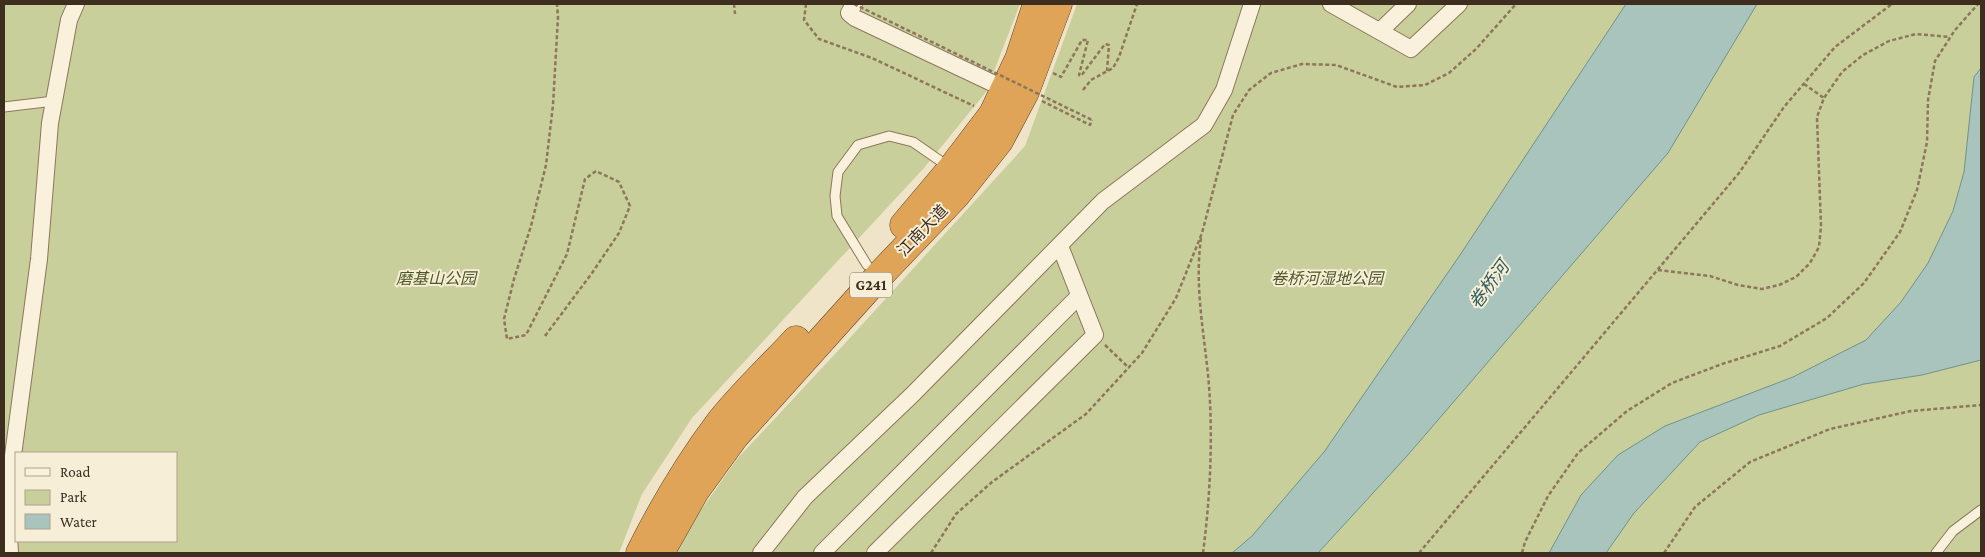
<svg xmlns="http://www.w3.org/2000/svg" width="1985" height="557" viewBox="0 0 1985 557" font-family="'Crimson Pro','Noto Sans SC',serif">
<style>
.green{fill:#c9cf9b;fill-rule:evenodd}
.water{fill:#a9c4bc;stroke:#6f938a}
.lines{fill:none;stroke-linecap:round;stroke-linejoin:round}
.lane-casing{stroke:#8d765c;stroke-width:11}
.street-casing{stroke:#8d765c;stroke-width:18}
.highway-casing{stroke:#5b4430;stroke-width:29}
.path{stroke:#8d765c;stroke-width:2.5;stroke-dasharray:4 2.5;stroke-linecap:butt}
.lane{stroke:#faf1dc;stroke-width:9}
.street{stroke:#faf1dc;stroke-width:16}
.highway{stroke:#e0a458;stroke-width:28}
.path-bridge{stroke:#8d765c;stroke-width:2.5;stroke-dasharray:4 2.5;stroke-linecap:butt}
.labels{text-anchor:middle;stroke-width:4;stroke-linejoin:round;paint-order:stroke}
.shield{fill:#f7eed8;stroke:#756857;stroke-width:1}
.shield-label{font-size:15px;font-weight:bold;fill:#3d2e20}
.street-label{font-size:16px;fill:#3d2e20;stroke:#f7eed8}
.park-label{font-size:16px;font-style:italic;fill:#4d5a26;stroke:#f7eed8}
.water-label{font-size:18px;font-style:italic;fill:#2f5d5a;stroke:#f7eed8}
</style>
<rect width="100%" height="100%" fill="#f0e4c8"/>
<path class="green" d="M4 4H1020L986 92 924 168 692 418 642 494 619 553H4ZM16 453H176V541H16Z
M1077 4H1981V553H673L677 544 737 459 848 340 1025 146Z"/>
<path class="water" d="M1626 4H1757L1668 153 1407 456 1318 553H1232L1252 536 1324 452 1460 255Z
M1981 68V360L1922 375 1864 384 1759 415 1700 442 1634 513 1606 553H1549L1581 495 1618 455 1665 426 1793 377 1866 340 1901 302 1928 263 1953 211 1964 172 1974 77Z"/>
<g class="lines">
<g class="lane-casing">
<path id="lane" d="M4 107 54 101
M867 265 837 216 835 196 838 172 858 145 889 136 913 142 949 167
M1936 553 1953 531 1981 510"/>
</g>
<g class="street-casing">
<path id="street" d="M854 4 849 13 855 18 1005 89
M1331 4 1411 49 1459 4
M1380 31 1408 4
M10 553 7 501 39 259 50 123 69 20 76 4
M761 553 805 497 912 395 1103 201 1204 125 1224 90 1252 4
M822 553 1079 296
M875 553 1095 335 1060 246"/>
</g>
<g class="highway-casing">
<path id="highway" d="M904 225 952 168 993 114 1019 59 1037 4
M640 553C663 507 689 463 720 422 743 393 771 367 796 340
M660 553 695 491 735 436 878 277 956 195 999 141 1025 92 1058 4"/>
</g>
<path class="path" d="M734 4 735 14
M806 4 804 20 819 39 872 58 974 106
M1053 73 1061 77 1082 40H1088L1079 75 1081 76 1105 44 1109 45 1107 71
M1804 84 1824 98
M1083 90 1091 80 1113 68 1119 57 1137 4
M1042 101 1090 125 1092 120
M1201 238C1194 289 1205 336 1209 386 1213 441 1210 499 1203 553
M1658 270 1710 276 1738 285 1762 289 1779 285 1796 277 1810 263 1819 247 1821 226 1817 117 1824 98 1842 72 1863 55 1889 41 1916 34 1950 37
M545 336 592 273 619 233 630 206 619 182 596 171 585 179 567 254 526 335 507 339 504 319 514 279 531 226 546 165 553 105 558 17 557 4
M1105 345 1129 368
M931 553 956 514 992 482 1086 414 1142 353 1176 298 1202 233 1233 115 1249 90 1271 73 1302 64 1336 65 1397 87 1425 85 1449 73 1476 49 1516 4
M1419 553 1739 173 1784 107 1835 47 1892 4
M1522 553 1525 542 1548 496 1578 453 1627 411 1672 383 1722 364 1780 346 1827 318 1864 283 1900 232 1917 190 1927 142 1928 100 1935 61 1955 30 1978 4
M1664 553 1695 507 1750 462 1830 429 1911 411 1981 405"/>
<use href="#lane" class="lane"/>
<use href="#street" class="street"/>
<use href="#highway" class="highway"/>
<path class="path-bridge" d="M854 4 1092 120"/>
</g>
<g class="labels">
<rect class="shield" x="850" y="272.5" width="42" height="25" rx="4"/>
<g class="shield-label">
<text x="871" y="290">G241</text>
</g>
<g class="street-label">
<text transform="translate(922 230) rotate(-46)" y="6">江南大道</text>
</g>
<g class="park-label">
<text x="436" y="284">磨基山公园</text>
<text x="1327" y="284">卷桥河湿地公园</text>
</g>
<g class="water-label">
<text transform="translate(1489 285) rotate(-54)" y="6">卷桥河</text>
</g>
</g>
<rect width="1985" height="557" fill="none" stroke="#3d2e20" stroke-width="10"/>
<rect x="15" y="452" width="162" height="90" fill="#f7eed8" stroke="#ada18e"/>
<rect x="25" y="468" width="25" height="8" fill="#faf1dc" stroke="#ada18e"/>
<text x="60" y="477" font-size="15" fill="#3d2e20">Road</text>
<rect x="25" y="490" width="25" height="15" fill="#c9cf9b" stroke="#ada18e"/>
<text x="60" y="502" font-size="15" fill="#3d2e20">Park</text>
<rect x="25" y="514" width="25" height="15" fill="#a9c4bc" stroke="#ada18e"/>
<text x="60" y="527" font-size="15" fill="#3d2e20">Water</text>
</svg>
